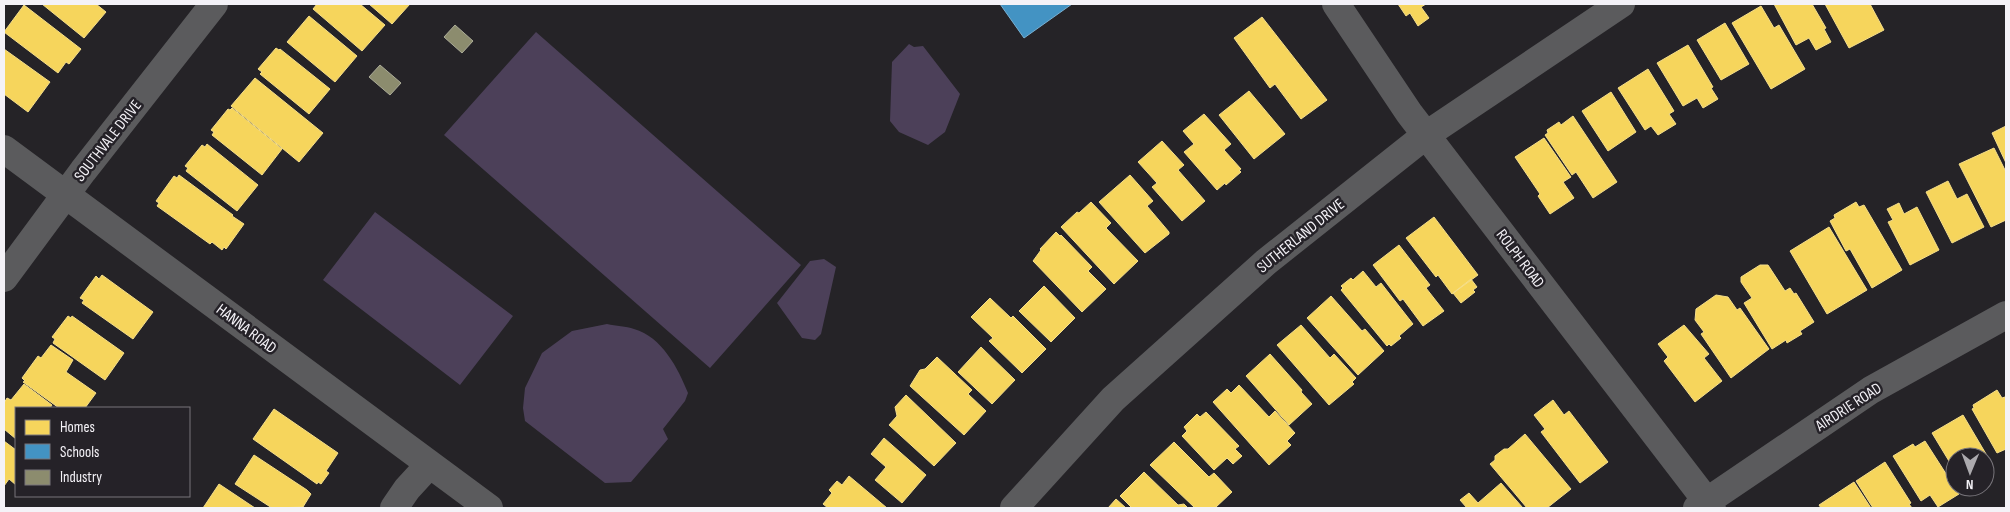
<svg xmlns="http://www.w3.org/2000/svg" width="2010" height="512" viewBox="0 0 2010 512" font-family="'Sofia Sans Condensed',sans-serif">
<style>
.green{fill:#4c4059}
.homes{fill:#f6d55c;stroke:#f5de8a}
.schools{fill:#4393c3;stroke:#78b0d3}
.industry{fill:#8c8c6e;stroke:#abab97}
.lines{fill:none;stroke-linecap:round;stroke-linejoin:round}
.minor{stroke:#5b5b5d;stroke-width:28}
.labels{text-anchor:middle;stroke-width:5;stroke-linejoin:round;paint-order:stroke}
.street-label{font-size:16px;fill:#f4f2f7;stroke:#252228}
</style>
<rect width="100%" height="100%" fill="#252327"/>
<path class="green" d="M536 32 801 265 710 368 444 135Z
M909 44 914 47 923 46 960 94 945 132 928 145 899 132 890 121 892 62Z
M375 212 513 316 460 385 323 280Z
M824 259 836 267 821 334 815 340 802 338 777 303 810 261Z
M607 324C616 326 626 326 634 329 662 337 678 368 688 393L685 401 663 429 668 439 631 482 605 483 525 421 523 408 525 388 542 353 572 331Z"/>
<path class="homes" d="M42 4H96L106 12 84 38Z
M317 4H360L385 25 362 51 313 9Z
M369 4H410L392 24Z
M1398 4H1426L1421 7 1429 18 1418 26 1410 13 1406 16Z
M1774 4H1812L1826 28 1824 29 1831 42 1816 50 1809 38 1796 45Z
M1825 4H1870L1884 30 1849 48Z
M24 5 81 49 69 64 66 62 58 73 4 32Z
M1761 6 1774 28 1779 25 1805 69 1771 89 1732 23Z
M309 16 357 56 335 82 287 42Z
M1262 17 1327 100 1301 119 1275 84 1270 88 1234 38Z
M1725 23 1749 64 1721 80 1697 40Z
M1688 45 1713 87 1711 88 1718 99 1703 108 1697 98 1683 106 1657 63Z
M276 48 279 50 280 49 330 89 309 114 260 74 262 72 258 69Z
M4 49 50 82 28 112 4 94Z
M1648 69 1674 111 1669 114 1676 124 1658 135 1651 126 1645 130 1618 88Z
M255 78 323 133 299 162 231 106Z
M1249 91 1285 134 1254 159 1219 115Z
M1611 92 1636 132 1608 151 1582 111Z
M232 108 282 149 262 175 212 135 214 132 211 130 228 109 230 110Z
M1204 114 1231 144 1224 150 1241 169 1239 170 1241 172 1226 185 1225 183 1217 190 1184 152 1194 144 1183 131Z
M1573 116 1617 182 1593 198 1576 172 1572 175 1545 135 1548 133 1547 130 1559 122 1561 125Z
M2006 126V163L1992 133Z
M1544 138 1571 177 1563 182 1574 198 1550 214 1538 196 1540 194 1515 157Z
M1162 141 1184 165 1178 170 1205 201 1182 221 1152 187 1157 183 1138 162Z
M207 144 258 185 237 211 186 171 188 168 185 166 202 145 205 147Z
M1994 148 2006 172V220L1991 227 1959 164Z
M179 175 233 215 232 216 244 224 226 249 224 247 222 250 212 242 210 244 157 206 159 203 156 201 174 176 177 178Z
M1130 175 1153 201 1147 206 1169 232V234L1145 253 1099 202Z
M1948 181 1957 199 1967 194 1984 227 1952 243 1926 192Z
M1091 202 1111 223 1106 228 1138 261 1114 284 1061 227 1077 212 1079 213Z
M1856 202 1859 207 1864 205 1902 270 1872 288 1850 249 1846 251 1830 221 1835 218 1834 215Z
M1899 203 1904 214 1917 207 1939 250 1910 265 1888 222 1893 220 1887 209Z
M1434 217 1478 275 1452 294 1438 275 1436 277 1406 238Z
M1829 227 1867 290 1827 314 1790 251Z
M1056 232 1060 236 1061 235 1092 267 1088 271 1106 289 1082 312 1033 261 1041 250 1040 249Z
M1399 245 1430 285 1426 288 1444 311 1423 326 1403 299 1400 301 1373 265Z
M1760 265H1768L1785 291 1790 288 1794 294 1796 293 1814 322 1800 331 1802 334 1787 343 1786 340 1772 349 1744 303 1752 298 1741 282V277Z
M1363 271 1376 287 1381 283 1413 324 1399 336 1401 338 1391 346 1389 344 1387 346 1341 290 1343 288 1341 286 1351 278 1353 280Z
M102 275 153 312 133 339 82 303 84 300 80 298 96 276 99 279Z
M1471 279 1477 287 1473 290 1475 292 1461 303 1453 293Z
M1044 286 1075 318 1051 342 1019 311Z
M1716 295 1728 297 1737 310 1740 308 1769 349 1731 378 1701 334 1704 332 1695 320 1696 309Z
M1331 296 1362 331 1365 329 1384 351 1358 375 1307 318Z
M990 298 1011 318 1013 316 1046 349 1022 373 989 341 993 338 971 317Z
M68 316 71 318 72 316 124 353 105 380 53 343 55 339 52 337Z
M1301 325 1330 358 1334 354 1356 378 1352 382 1354 384 1329 405 1277 345Z
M1684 325 1709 354 1704 358 1722 381 1695 402 1664 361 1668 357 1658 344Z
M51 345 73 360 66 372 96 393 85 408H59L23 382 25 381 22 378 38 356 41 358Z
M981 347 1015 380 992 404 958 372Z
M1270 354 1302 390 1301 392 1312 404 1289 425 1246 376Z
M937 357 972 390 968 394 986 411 964 435 910 386 920 370 925 369Z
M24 384 52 405 50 408H16V439L4 429V403L7 398 11 400Z
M1239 385 1269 417 1275 411 1295 433 1287 441 1291 445 1269 465 1213 402 1227 389 1231 393Z
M1997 390 2002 398 2005 397 2006 399V449L1997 453 1972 409 1974 408 1973 405Z
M906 395 956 443 934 466 889 425 897 416 895 407Z
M1553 400 1564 415 1569 411 1608 462 1580 483 1541 432 1545 429 1534 415Z
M274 409 338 453 326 471 329 473 321 484 318 482 317 484 253 439Z
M1206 412 1239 446 1235 449 1242 456 1233 464 1227 458 1214 470 1182 436 1187 431 1184 427 1197 414 1200 417Z
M1963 415 1989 459 1985 461V457H1955V471L1932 433Z
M1525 434 1571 489 1547 508H1527L1490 464 1495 460V456L1504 449H1508Z
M884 438 926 475 902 503 875 480 886 467 871 454Z
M4 441 16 450V485L9 479 4 486Z
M1925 441 1959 494 1938 507 1930 495 1921 501 1893 456 1913 444 1915 447Z
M1174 442 1209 477 1214 473 1232 492 1215 508H1195L1150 465Z
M254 455 307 490 311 494 303 507 272 508 235 484Z
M1885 462 1911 503 1909 504 1912 508H1873L1856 481Z
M1144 472 1178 505 1184 504 1188 508H1132L1120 496Z
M849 476 887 508H828L823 504 832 493 829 490 837 481 842 485Z
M1854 482 1871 508H1821L1819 505Z
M1501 483 1523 508H1467L1460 500 1469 493 1478 503Z
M219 484 255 508H203Z
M1116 499 1126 508H1108Z"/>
<path class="schools" d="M1000 4H1072L1024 38Z"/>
<path class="industry" d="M455 25 473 41 462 53 444 37Z
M380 65 401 83 390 95 369 77Z"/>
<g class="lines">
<path class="minor" d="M1336 4 1409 113 1712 508
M4 149 489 508
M4 278 83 171 214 4
M394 508 407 489 429 465
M1014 508 1113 399 1266 262 1426 135 1621 4
M1697 508 1871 390 2006 315"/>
</g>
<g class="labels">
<g class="street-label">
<text transform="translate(107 140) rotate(-52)" y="6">SOUTHVALE DRIVE</text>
<text transform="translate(1300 235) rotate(-39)" y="6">SUTHERLAND DRIVE</text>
<text transform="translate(1521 258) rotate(53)" y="6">ROLPH ROAD</text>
<text transform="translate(247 328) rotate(37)" y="6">HANNA ROAD</text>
<text transform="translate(1848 406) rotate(-33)" y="6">AIRDRIE ROAD</text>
</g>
</g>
<rect width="2010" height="512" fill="none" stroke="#f4f2f7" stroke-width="10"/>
<rect x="15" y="407" width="175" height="90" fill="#252228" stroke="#78757b"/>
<rect x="25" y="420" width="25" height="15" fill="#f6d55c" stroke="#78757b"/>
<text x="60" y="432" font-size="15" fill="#f4f2f7">Homes</text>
<rect x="25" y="444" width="25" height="15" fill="#4393c3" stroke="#78757b"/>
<text x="60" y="457" font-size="15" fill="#f4f2f7">Schools</text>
<rect x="25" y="470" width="25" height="15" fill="#8c8c6e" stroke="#78757b"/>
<text x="60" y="482" font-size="15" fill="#f4f2f7">Industry</text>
<g transform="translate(1970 472) rotate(181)"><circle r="24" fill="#252228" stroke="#78757b"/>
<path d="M0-4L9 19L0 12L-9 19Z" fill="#acaaae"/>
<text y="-8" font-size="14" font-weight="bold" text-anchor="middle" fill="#f4f2f7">N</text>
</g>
</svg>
